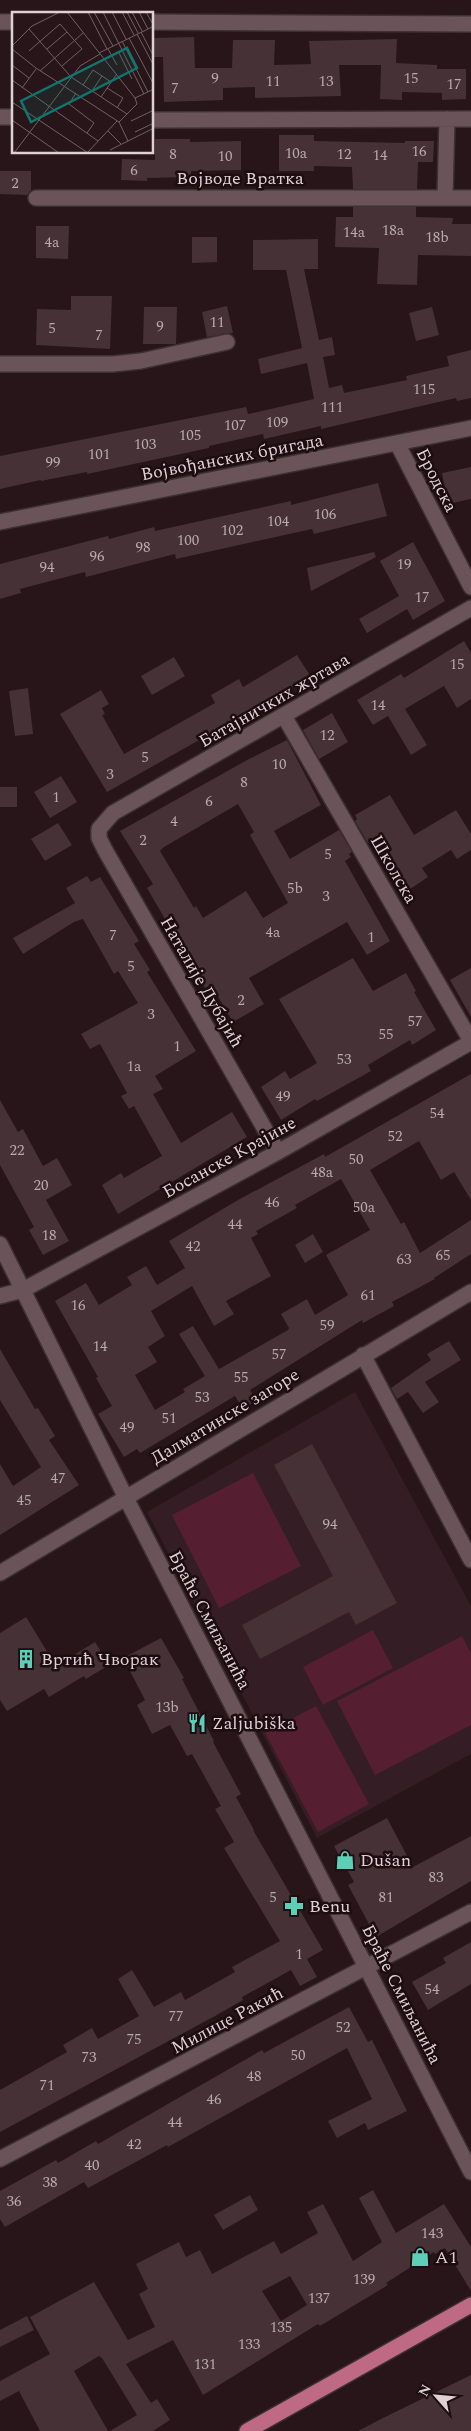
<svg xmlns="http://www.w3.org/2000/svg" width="471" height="2431" viewBox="0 0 471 2431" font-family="Spectral,serif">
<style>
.built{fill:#341d24}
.green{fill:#561f31}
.building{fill:#453136;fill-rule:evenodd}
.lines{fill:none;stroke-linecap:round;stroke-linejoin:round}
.minor-casing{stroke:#3c3033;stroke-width:18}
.major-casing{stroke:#3c3033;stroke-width:18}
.minor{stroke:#6a545a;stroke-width:15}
.major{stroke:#bf6a85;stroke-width:15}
.labels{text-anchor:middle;stroke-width:5;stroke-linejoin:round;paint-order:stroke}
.number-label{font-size:15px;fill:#b8a9ac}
.street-label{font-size:18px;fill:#ded1d4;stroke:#1d0c11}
.poi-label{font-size:18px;fill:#ded1d4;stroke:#1d0c11;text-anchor:start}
.inset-road{fill:none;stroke:#706064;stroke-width:1}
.view{fill:#0f766e;fill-opacity:0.15;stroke:#0f766e;stroke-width:2.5}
.inset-edge{fill:none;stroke:#ded1d4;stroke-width:2.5}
</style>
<rect width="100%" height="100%" fill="#27151a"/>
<path class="built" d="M355 1392 471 1606V1754L317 1838 147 1512Z"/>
<path class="green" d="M253 1473 301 1566 219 1608 172 1515Z
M373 1630 393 1668 323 1705 303 1667Z
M462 1636 471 1654V1725L375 1775 337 1701Z
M316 1706 369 1804 318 1832 265 1733Z"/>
<path class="building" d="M194 37 195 68H232L233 40H275L274 65 311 64 309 41 397 39 396 63 437 65V69H466V99L442 100V93L402 92V100L380 99 381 65H339L341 96 255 98V87L223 88V100L164 102 163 57H152V38Z
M279 135H314V141L405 143V141H434L433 162H418L417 189H353L352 167 314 166V171H279Z
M155 139H190V142L241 141V170L191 171V177L147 178V181L121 180 122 159 155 160Z
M0 171H31V190L27 195 0 194Z
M353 207H416V217L453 218 452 224H471V256L418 255 417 285 377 284 379 248 335 247 336 217H353Z
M36 226H69L68 259 36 258Z
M192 237H217V262L192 263Z
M318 239V269H304L319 340 332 337 335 355 323 357 329 388 342 385 344 393 407 380 406 376 449 366 447 356 471 350V398L457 401 456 398 321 429V426L264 439 263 434 209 446V448L87 474V472L41 481V480L0 489V456L246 407 248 414 314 399 307 363 261 374 258 359 302 348 286 270H253V240Z
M71 296H112L110 349 36 345 37 309 71 310Z
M227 306 233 333 207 337 202 312Z
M144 307H177L176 344H143Z
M432 307 439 335 416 341 409 313Z
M471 467V499L448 504 442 473Z
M378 483 387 516 314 534 312 529 176 559 175 554 86 577 85 572 20 589 21 593 0 599V564L108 536 109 539 154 527 155 531 291 501V505Z
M413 542 445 601 413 620 407 609 367 633 359 619 399 596 380 561Z
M374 552 376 557 311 591 307 568Z
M464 641 471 653V699L457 708 444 686 405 709 427 745 411 755 388 716 373 725 357 700 401 674 404 678Z
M297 655 311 677 107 792 60 714 101 690 109 704 102 708 105 714 102 715 124 754 215 703 211 695 239 679 243 687Z
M174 657 185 676 152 695 141 676Z
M28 688 33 734 15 736 9 691Z
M332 713 348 742 319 759 303 730Z
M287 740 321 805 274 831 290 859 339 830 352 852 349 854 351 857 345 861 390 941 367 955 347 922 249 978 264 1004 233 1022 211 985 205 988 147 888 153 884 120 831 249 759ZM238 804 254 832 250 835 288 903 263 918 246 891 203 918 196 906 194 908 160 851 164 847Z
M61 776 77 802 50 818 34 792Z
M0 787H17V807H0Z
M390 795 414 835 456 810 471 834V850L457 859 451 850 422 868 428 877 407 891 374 839 368 843 355 821 357 819 355 815Z
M58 823 72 845 45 861 31 839Z
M87 876 91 882 100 877 120 910 139 941 134 944 150 970 147 972 196 1051 155 1076 163 1089 153 1094 181 1143 232 1112 247 1137 118 1214 102 1185 121 1173 124 1178 162 1156 134 1106 129 1109 121 1096 127 1093 100 1044 90 1049 81 1034 138 1003 118 971 114 974 83 919 74 922 23 954 13 938 75 903 66 888Z
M353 958 373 991 406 973 416 991 414 992 436 1030 412 1045 410 1040 368 1065 371 1071 317 1101 315 1099 281 1120 261 1087 285 1071 290 1079 317 1063 279 999Z
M471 968V1017L450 980Z
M471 1074V1200L454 1172 441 1180 419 1141 370 1170 401 1224 404 1222 420 1253 471 1220V1254L434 1278 435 1279 392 1302 394 1306 363 1323 362 1320 250 1390 256 1401 243 1409 235 1396 140 1453 137 1449 124 1457 98 1414 112 1406 96 1378 98 1377 55 1301 86 1283 99 1305 132 1285 127 1277 146 1266 157 1285 185 1268 169 1241 238 1200 324 1154 325 1157ZM341 1179 370 1230 326 1255 348 1295 315 1315 307 1299 281 1314 289 1328 288 1330 219 1369 193 1326 179 1334 205 1376 183 1389 185 1392 155 1410 135 1375 157 1362 148 1347 165 1336 151 1311 192 1286 214 1326 234 1314 226 1301 271 1276 251 1238 258 1234 256 1231 297 1208 295 1205Z
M0 1100 18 1132 23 1129 43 1166 57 1158 72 1185 46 1200 69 1241 43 1255 29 1230 34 1227 0 1165Z
M313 1234 323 1252 305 1263 295 1245Z
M449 1341 461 1360 425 1382 439 1402 423 1413 408 1392 397 1399 391 1388 431 1360 427 1354Z
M0 1349 35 1409 38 1408 55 1436 49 1440 79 1485 0 1535V1464L13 1486 41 1467 0 1400Z
M312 1444 397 1603 356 1625 349 1612 260 1659 242 1625 333 1576 274 1465Z
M26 1617 56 1666 95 1642 109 1665 86 1679 84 1676 49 1697 44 1689 7 1711 0 1700V1633Z
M161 1638 184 1678 182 1679 214 1741 213 1742 241 1794 236 1797 254 1830H253L323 1950 307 1959 317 1977 300 1986 291 1970 242 1997 243 2000 215 2016 0 2132V2090L67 2052 63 2045 92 2028 98 2039 139 2016 118 1979 132 1970 154 2007 181 1992 185 2000 235 1972 232 1967 280 1941 224 1848 234 1842 215 1809 221 1806 192 1754 187 1756 170 1725 152 1734 137 1705 145 1700 123 1658Z
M387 1818 413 1867 471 1836V1881L376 1937 348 1885 354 1882 334 1846Z
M471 1942V1984L428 2010 412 1982 446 1963 443 1958Z
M349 2007 368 2042 372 2040 407 2111 368 2130 365 2123 337 2138 328 2121 372 2099 347 2048 168 2147 167 2145 88 2188 84 2182 5 2227 0 2219V2191L56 2160 58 2163 96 2141 98 2144 262 2050 264 2053Z
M373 2190 396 2233 444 2204 471 2247V2291L445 2248 435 2254 434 2252 386 2283 388 2285 320 2326 318 2324 203 2395 173 2340 126 2364 151 2403 157 2399 170 2420 153 2431H110L137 2415 102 2358 99 2356 74 2371 108 2431H40L19 2391 0 2401V2381L50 2354 30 2317 94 2282 128 2340 155 2327 139 2294 148 2289 136 2264 179 2242 186 2257 200 2250 212 2274 274 2241 281 2254 318 2233 307 2212 323 2204 353 2261 382 2242 359 2198ZM290 2276 307 2305 281 2321 262 2291Z
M250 2195 258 2210 223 2230 214 2215Z
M27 2316 34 2330 0 2347V2330Z
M471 2375V2431H358L383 2418Z"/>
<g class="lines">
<g class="minor-casing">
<path id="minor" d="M0 22H14
M152 22 471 24
M0 117H14
M152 120 471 119
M445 197 447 119
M36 198H471
M0 364H113L141 361 227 342
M397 443 471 587
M0 522 471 428
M284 716 471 1041
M278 1152 105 850 99 838V829L113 813 471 608
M0 1244 126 1498 471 2172
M0 1296 23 1290 278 1152 471 1042
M363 1355 471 1560
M0 1573 471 1292
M0 2159 471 1912"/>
</g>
<g class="major-casing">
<path id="major" d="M247 2431 471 2305"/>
</g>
<use href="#minor" class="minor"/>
<use href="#major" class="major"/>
</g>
<defs>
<g id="building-bare" transform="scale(1.5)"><path d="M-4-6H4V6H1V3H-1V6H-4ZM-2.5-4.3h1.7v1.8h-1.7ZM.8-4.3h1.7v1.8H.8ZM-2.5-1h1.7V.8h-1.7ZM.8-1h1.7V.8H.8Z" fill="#5eceb7" stroke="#1d0c11" stroke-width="2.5" paint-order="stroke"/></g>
<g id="restaurant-bare" transform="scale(1.5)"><path d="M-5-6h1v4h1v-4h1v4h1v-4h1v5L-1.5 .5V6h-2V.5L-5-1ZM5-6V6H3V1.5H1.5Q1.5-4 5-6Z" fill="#5eceb7" stroke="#1d0c11" stroke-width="2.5" paint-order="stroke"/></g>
<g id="shop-bare" transform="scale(1.5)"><path d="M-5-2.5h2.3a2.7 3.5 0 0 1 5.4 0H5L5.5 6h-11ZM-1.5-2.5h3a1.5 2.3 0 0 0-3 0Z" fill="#5eceb7" stroke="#1d0c11" stroke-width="2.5" paint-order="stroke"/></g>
<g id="pharmacy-bare" transform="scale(1.5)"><path d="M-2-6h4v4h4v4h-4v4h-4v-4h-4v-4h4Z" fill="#5eceb7" stroke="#1d0c11" stroke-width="2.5" paint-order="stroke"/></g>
</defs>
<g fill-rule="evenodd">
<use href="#building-bare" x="26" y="1659"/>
<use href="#restaurant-bare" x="197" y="1723"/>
<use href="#shop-bare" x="345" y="1860"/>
<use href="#pharmacy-bare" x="294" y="1906"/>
<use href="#shop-bare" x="420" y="2257"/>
</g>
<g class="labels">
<g class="number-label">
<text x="215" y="83">9</text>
<text x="411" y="83">15</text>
<text x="273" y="86">11</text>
<text x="326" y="86">13</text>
<text x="454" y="89">17</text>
<text x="175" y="93">7</text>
<text x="419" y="156">16</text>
<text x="296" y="158">10a</text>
<text x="173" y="159">8</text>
<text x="344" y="159">12</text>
<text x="380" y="160">14</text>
<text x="225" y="161">10</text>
<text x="134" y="175">6</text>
<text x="15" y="188">2</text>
<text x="393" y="235">18a</text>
<text x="354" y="237">14a</text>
<text x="437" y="242">18b</text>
<text x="52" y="247">4a</text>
<text x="217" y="327">11</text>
<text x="160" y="331">9</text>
<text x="52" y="333">5</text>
<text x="99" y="340">7</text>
<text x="424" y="394">115</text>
<text x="332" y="412">111</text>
<text x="277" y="427">109</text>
<text x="235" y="430">107</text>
<text x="190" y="440">105</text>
<text x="145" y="449">103</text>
<text x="99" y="459">101</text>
<text x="53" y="467">99</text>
<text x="325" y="519">106</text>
<text x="278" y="526">104</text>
<text x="232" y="535">102</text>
<text x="188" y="545">100</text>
<text x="143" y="552">98</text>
<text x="97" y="561">96</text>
<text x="404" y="569">19</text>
<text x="47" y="572">94</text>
<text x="422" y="602">17</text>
<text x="457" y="669">15</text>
<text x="378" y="710">14</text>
<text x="327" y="740">12</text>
<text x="145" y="762">5</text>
<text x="279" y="769">10</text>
<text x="110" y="779">3</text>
<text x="244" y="787">8</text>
<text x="56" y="802">1</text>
<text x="209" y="806">6</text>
<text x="174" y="826">4</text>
<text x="143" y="845">2</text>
<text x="328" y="859">5</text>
<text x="295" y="893">5b</text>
<text x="326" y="901">3</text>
<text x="273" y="937">4a</text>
<text x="113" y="940">7</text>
<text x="371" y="942">1</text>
<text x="131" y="971">5</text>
<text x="241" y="1005">2</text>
<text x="151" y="1019">3</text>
<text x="415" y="1026">57</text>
<text x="386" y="1039">55</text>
<text x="177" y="1051">1</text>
<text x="344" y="1064">53</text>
<text x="134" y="1071">1a</text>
<text x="283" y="1101">49</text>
<text x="437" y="1118">54</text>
<text x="395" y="1141">52</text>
<text x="17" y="1155">22</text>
<text x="356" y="1164">50</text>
<text x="322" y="1177">48a</text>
<text x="41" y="1190">20</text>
<text x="272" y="1207">46</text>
<text x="364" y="1212">50a</text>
<text x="235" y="1229">44</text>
<text x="49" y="1240">18</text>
<text x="193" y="1251">42</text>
<text x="443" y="1260">65</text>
<text x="404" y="1264">63</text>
<text x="368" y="1300">61</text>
<text x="78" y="1310">16</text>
<text x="327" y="1330">59</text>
<text x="100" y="1351">14</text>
<text x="279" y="1359">57</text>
<text x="241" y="1382">55</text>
<text x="202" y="1402">53</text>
<text x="169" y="1423">51</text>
<text x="127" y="1432">49</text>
<text x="58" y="1483">47</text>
<text x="24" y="1505">45</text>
<text x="330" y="1529">94</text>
<text x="167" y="1712">13b</text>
<text x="436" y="1882">83</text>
<text x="273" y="1902">5</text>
<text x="386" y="1902">81</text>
<text x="299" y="1959">1</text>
<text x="432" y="1994">54</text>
<text x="176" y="2021">77</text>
<text x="343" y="2032">52</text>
<text x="134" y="2044">75</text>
<text x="298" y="2060">50</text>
<text x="89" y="2062">73</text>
<text x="254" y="2081">48</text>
<text x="47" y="2090">71</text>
<text x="214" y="2104">46</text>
<text x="175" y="2127">44</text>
<text x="134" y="2149">42</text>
<text x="92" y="2170">40</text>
<text x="50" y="2187">38</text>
<text x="14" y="2206">36</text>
<text x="432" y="2238">143</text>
<text x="364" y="2284">139</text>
<text x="319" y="2303">137</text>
<text x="281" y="2332">135</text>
<text x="249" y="2349">133</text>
<text x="205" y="2369">131</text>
</g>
<g class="street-label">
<text x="240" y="184">Војводе Вратка</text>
<text transform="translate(232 457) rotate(-11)" y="6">Војвођанских бригада</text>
<text transform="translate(437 480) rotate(63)" y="6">Бродска</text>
<text transform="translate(274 700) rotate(-30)" y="6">Батајничких жртава</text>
<text transform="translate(394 869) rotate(60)" y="6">Школска</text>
<text transform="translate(202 982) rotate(60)" y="6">Наталије Дубајић</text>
<text transform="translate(229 1157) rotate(-29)" y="6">Босанске Крајине</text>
<text transform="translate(225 1416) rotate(-31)" y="6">Далматинске загоре</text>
<text transform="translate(210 1620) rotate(62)" y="6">Браће Смиљанића</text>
<text transform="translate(402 1994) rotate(63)" y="6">Браће Смиљанића</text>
<text transform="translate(227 2020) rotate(-28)" y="6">Милице Ракић</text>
</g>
<g class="poi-label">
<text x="41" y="1665">Вртић Чворак</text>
<text x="212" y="1729">Zaljubiška</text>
<text x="360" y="1866">Dušan</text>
<text x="309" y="1912">Benu</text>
<text x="435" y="2263">A1</text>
</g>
</g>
<g transform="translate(12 12)">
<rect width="141" height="141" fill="#27151a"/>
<path class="inset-road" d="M55 0 123 86M76 0 95 37M82 0 101 34M91 0 132 82M100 0 114 27M110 0 122 23M115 0 126 21M120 0 130 19M127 0 136 17M17 17 59 65 115 102M129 20 142 45M125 22 142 54M117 26 142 73M110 29 136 80M0 34 20 14 48 0M0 37 24 56 107 110 116 129M35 37 55 20M96 37 105 53M17 39 48 12 70 37 50 54M87 41 142 14 134 0M107 41 120 67M0 53 17 66M28 59 71 21M0 68 86 129M71 73 81 58 99 70M10 76 24 57M95 76 111 86 105 96M80 79 90 64M64 81 57 92 82 111 75 121M89 85 104 63M123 86 142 77M0 90 76 141M0 108 47 141M119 109 142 98M107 110 125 92 123 86M96 119 109 132M123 120 142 111M98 138 142 116M2 141 68 54 88 42M75 141 105 109"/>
<path class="view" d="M115 36 125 56 19 110 9 89Z"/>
<rect width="141" height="141" class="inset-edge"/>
</g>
<g transform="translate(436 2396) rotate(297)" stroke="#1d0c11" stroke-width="4" paint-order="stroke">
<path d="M0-4L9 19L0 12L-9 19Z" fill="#ded1d4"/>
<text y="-8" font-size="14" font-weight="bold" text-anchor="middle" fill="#ded1d4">N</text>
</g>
</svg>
